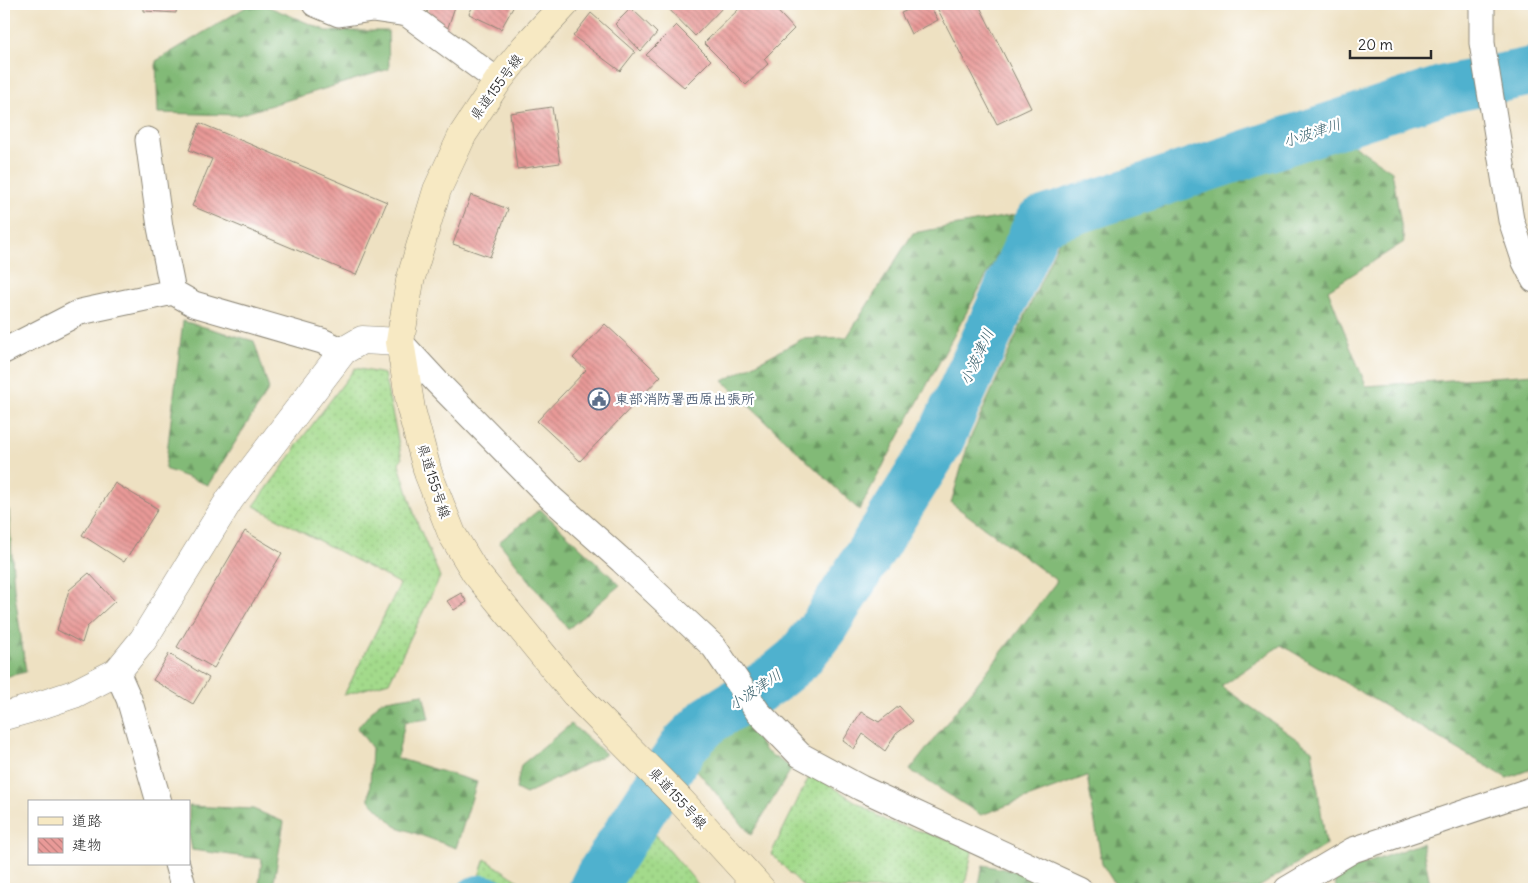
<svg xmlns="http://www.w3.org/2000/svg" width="1538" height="893" viewBox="0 0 1538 893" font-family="Delius,'Klee One',sans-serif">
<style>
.grass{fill:url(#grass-dots);stroke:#67825b}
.forest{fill:url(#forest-firs);stroke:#567251}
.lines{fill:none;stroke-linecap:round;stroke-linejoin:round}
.stream{stroke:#4fb1ce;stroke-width:9}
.river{stroke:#4fb1ce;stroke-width:49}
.building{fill:url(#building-back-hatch)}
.minor-casing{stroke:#8c8676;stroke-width:27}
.tertiary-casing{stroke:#8c8676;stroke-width:29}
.secondary-casing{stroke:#8c8676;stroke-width:29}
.minor{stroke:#fff;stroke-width:25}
.tertiary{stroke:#fff;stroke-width:28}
.secondary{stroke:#f7e9c3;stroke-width:28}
.labels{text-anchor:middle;stroke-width:4.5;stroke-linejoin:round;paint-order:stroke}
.street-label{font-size:14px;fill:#2b2b2b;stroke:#fff}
.service-label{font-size:14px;font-weight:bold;fill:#4e5e75;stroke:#fff;text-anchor:start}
.water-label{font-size:15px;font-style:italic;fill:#39616c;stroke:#fff}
</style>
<defs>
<pattern id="grass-dots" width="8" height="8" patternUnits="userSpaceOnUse" patternTransform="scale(1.25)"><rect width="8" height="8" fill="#a3da8b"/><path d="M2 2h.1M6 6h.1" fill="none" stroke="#8cbb78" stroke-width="1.8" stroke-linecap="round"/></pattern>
<pattern id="forest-firs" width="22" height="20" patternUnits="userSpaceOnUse" patternTransform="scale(1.25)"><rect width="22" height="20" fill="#82ba77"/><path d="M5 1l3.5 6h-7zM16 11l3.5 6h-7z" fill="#6b9762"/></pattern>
<pattern id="building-back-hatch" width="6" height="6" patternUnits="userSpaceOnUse" patternTransform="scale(1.25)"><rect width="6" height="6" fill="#e99a98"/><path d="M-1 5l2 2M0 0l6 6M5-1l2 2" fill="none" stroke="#bd7e7c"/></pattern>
</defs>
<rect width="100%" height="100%" fill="#fff"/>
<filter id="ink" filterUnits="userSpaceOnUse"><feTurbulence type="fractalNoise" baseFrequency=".02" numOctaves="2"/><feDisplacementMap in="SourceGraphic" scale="10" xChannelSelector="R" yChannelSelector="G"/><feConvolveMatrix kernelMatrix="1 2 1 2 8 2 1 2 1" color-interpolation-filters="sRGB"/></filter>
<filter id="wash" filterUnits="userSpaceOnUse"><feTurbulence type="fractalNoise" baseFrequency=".0096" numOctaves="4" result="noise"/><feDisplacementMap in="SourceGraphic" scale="20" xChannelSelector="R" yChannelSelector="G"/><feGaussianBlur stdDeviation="1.12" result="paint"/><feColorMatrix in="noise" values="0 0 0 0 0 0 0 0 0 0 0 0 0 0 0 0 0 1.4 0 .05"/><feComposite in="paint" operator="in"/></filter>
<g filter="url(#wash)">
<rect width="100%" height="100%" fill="#eee1c2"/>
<path class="grass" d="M355 368 384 374 402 459 399 462 400 468 417 522 440 577 389 682 344 695 400 584 254 506 295 450 294 449Z
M811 773 886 821 973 847 964 889H806L771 854Z
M634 809 702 889H586L583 878Z
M485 859 531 889H474Z"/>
<path class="forest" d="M251 4H262L327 31H388L389 69 239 115 158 113 156 61Z
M1349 142 1392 171 1404 242 1328 290 1366 386 1534 374V768L1507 778 1281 645 1221 686 1312 750 1326 845 1256 889H1118L1102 864 1087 776 981 815 910 770 1057 581 951 503 969 441 1065 227Z
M1020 214 859 510 723 381 802 339 847 337 913 233Z
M183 321 254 341 269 389 208 485 165 469Z
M4 507 9 510 14 588 26 672 4 677Z
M540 509 620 585 568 629 499 542Z
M722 686 765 751 792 768 751 835 670 738Z
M423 694 429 719 405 722 397 758 477 782 456 848 395 826 369 800 372 748 357 728 381 701Z
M571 724 606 754 526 794 516 789 521 765Z
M189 806 253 809 284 822 273 887 259 884 262 859 192 850 189 835Z
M1422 843 1431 889H1337L1332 876Z
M983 865 1024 873 1054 889H978Z"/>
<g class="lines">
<path class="stream" d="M460 889C477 871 494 882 514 889"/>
<path class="river" d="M593 889 599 877 685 744 709 720 771 681 798 659 824 626 938 444 1039 222 1443 90 1534 71"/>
</g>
<g id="blocks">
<path class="building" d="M144 4H177L176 13 144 11Z
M429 4H456L447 30 426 17Z
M474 4H515L501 29 469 14Z
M664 4H726L695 36Z
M744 4H771L794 29 764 59 768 64 746 85 704 43Z
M922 4H929L938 20 911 34 901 13Z
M935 4H983L979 5 1031 108 997 124Z
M631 8 657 33 641 51 615 24Z
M591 13 635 52 620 71 573 36Z
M676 25 711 60 684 87 646 55Z
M552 107 560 163 517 169 510 113Z
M200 123 387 202 356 275 192 206 212 159 189 150Z
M471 195 508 209 490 257 453 244Z
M605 324 661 376 580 461 537 421 586 370 573 358Z
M115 483 158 509 124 562 82 535Z
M245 531 282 553 214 668 177 647Z
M89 573 115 601 87 627 82 643 57 630 69 590Z
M461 593 467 602 454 610 447 601Z
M169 654 209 678 193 704 153 680Z
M899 706 913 721 896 734 885 751 863 734 854 749 843 741 861 712 879 722Z"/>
</g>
</g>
<g filter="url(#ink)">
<use href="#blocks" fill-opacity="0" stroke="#8c8676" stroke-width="1"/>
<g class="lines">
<g class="minor-casing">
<path id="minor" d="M315 4 339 14 372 9 407 14 498 81
M1482 4V43L1511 220 1525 262 1534 280
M148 140 160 227 173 292 194 304 322 341 343 351
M400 342 437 382 551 498 622 561 714 647 758 712 800 755 861 788 1079 889
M4 351 80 312 173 292
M117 672 129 699 159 802
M177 864 184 889
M1287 889 1353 850 1534 789"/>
</g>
<g class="tertiary-casing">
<path id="tertiary" d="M4 716 29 709 74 694 117 672 143 640 230 499 343 351 362 340 400 342"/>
</g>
<g class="secondary-casing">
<path id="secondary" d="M565 4 525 47 498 81 463 134 437 190 410 281 400 342 411 409 428 473 452 534 475 572 575 694 680 800 761 889"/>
</g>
<use href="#minor" class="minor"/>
<use href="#tertiary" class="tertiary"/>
<use href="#secondary" class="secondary"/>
</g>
</g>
<defs>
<g id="civic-ring" transform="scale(1.125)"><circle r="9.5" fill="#fff" stroke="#5c6f8a" stroke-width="1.5"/><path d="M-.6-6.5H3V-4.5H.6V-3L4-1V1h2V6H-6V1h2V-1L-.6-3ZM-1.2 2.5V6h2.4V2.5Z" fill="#5c6f8a"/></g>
</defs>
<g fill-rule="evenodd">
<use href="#civic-ring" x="599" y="399"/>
</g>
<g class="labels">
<g class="street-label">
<text transform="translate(496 87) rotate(-54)" y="5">県道155号線</text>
<text transform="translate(434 481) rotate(72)" y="5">県道155号線</text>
<text transform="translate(678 798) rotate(47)" y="5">県道155号線</text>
</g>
<g class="service-label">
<text x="615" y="404">東部消防署西原出張所</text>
</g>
<g class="water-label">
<text transform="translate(1312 133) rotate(-18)" y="5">小波津川</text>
<text transform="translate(977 357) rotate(-65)" y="5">小波津川</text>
<text transform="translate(755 690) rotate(-34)" y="5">小波津川</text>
</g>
</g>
<rect width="1538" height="893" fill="none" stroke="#fff" stroke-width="20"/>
<rect x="28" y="800" width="162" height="65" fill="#ffffff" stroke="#aaaaaa"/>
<rect x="38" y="817" width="25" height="8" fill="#f7e9c3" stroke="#aaaaaa"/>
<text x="72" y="826" font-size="15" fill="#2b2b2b">道路</text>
<rect x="38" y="838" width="25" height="15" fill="url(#building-back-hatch)" stroke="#aaaaaa"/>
<text x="72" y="850" font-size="15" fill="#2b2b2b">建物</text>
<path d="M1350 50v8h81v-8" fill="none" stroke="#2b2b2b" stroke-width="2.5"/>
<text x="1358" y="50" font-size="15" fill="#2b2b2b" stroke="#ffffff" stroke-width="4" paint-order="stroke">20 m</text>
</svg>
